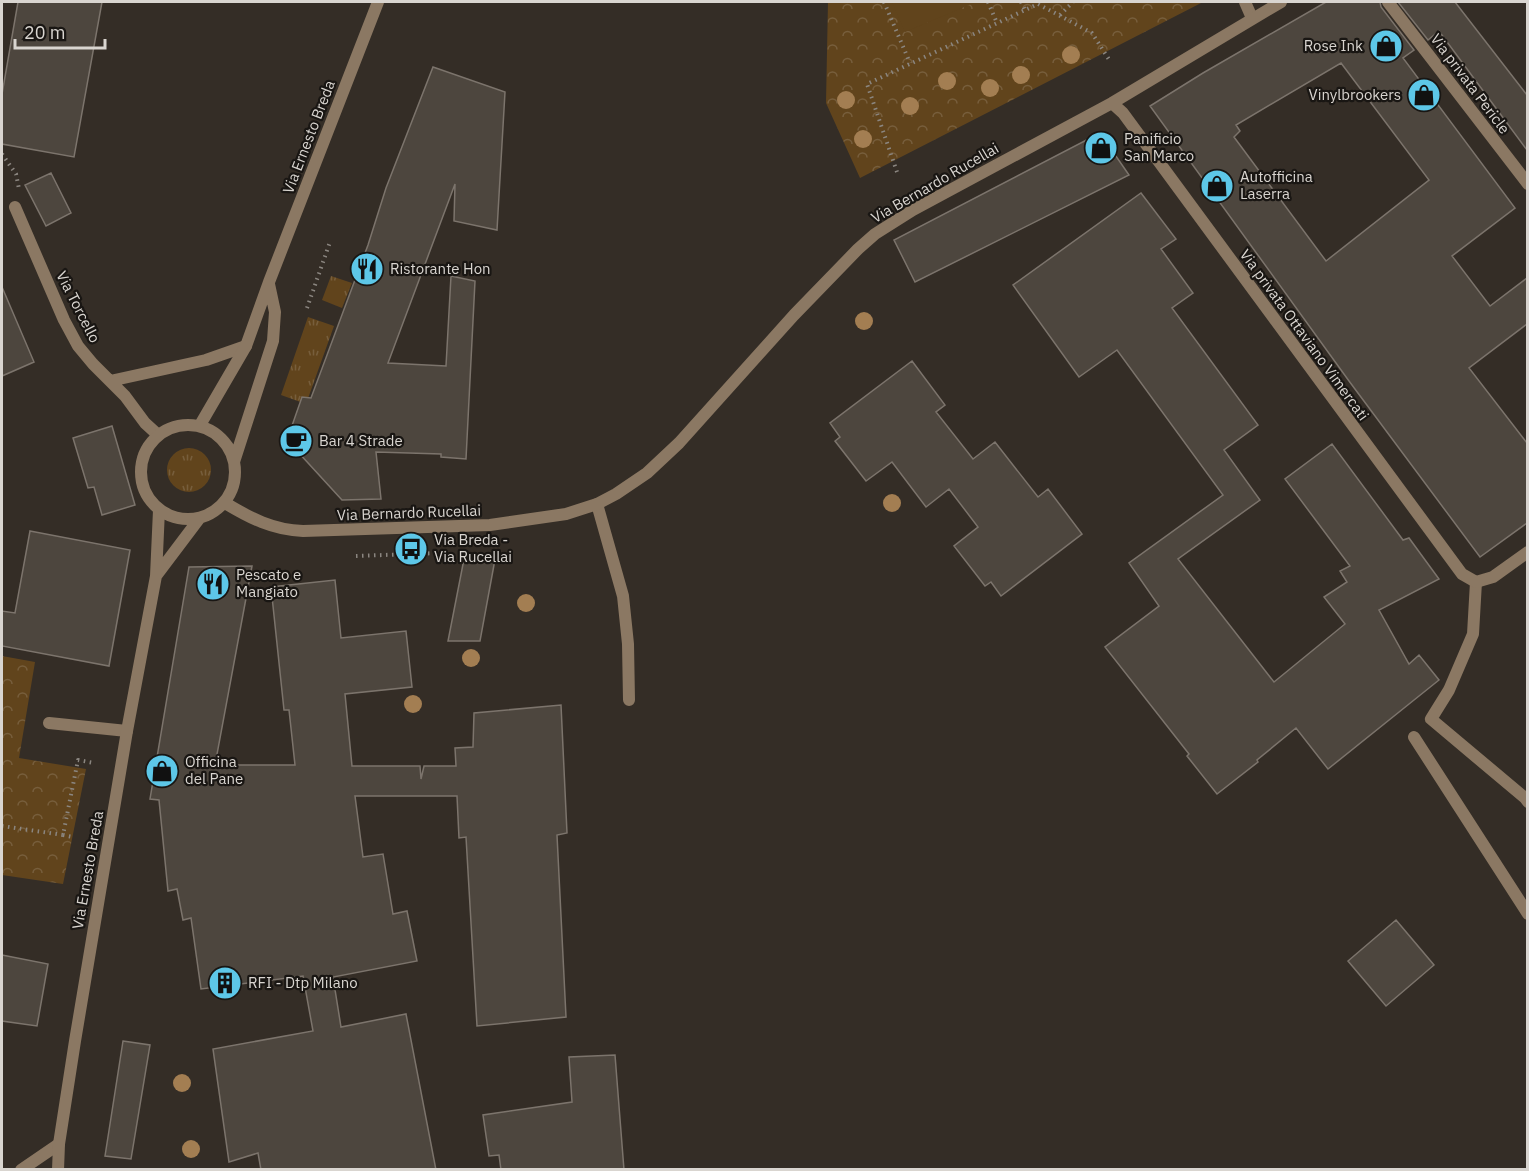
<svg xmlns="http://www.w3.org/2000/svg" width="1529" height="1171" viewBox="0 0 1529 1171" font-family="'IBM Plex Sans',sans-serif">
<style>
.grass{fill:url(#grass-tufts)}
.park{fill:url(#park-crowns)}
.pitch{fill:#61441c}
.building{fill:#4d463e;stroke:#7c746c;stroke-width:1.5;fill-rule:evenodd}
.lines{fill:none;stroke-linecap:round;stroke-linejoin:round}
.path{stroke:#8b8680;stroke-width:4;stroke-dasharray:1.5 4.5;stroke-linecap:butt}
.lane{stroke:#8b7863;stroke-width:12}
.street{stroke:#8b7863;stroke-width:12}
.tree{fill:#a37e52}
.labels{text-anchor:middle;stroke-width:4.5;stroke-linejoin:round;paint-order:stroke}
.poi-label{font-size:15px;fill:#d9d5d0;stroke:#191613;text-anchor:start}
.street-label{font-size:15px;fill:#d9d5d0;stroke:#191613}
</style>
<defs>
<pattern id="grass-tufts" width="24" height="20" patternUnits="userSpaceOnUse" patternTransform="scale(1.5)"><rect width="24" height="20" fill="#61441c"/><path d="M3 7l-1-3M5 7V3M7 7l1-3M15 17l-1-3M17 17v-4M19 17l1-3" fill="none" stroke="#775e3c"/></pattern>
<pattern id="park-crowns" width="20" height="18" patternUnits="userSpaceOnUse" patternTransform="scale(1.5)"><rect width="20" height="18" fill="#61441c"/><path d="M2 6a3 3 0 1 1 6 0M12 15a3 3 0 1 1 6 0" fill="none" stroke="#775e3c"/></pattern>
</defs>
<rect width="100%" height="100%" fill="#342d26"/>
<path class="grass" d="M331 276 352 283 342 308 322 300Z
M308 317 334 326 306 404 281 395Z
M167 470a22 22 0 1 1 44 0a22 22 0 1 1-44 0Z"/>
<path class="park" d="M828 2H1203L860 178 826 103Z
M2 656 35 662 19 758 86 769 63 884 2 875Z"/>
<path class="pitch" d="M892 2H976L905 32Z"/>
<path class="building" d="M18 2H102L74 157 2 144V94Z
M1326 2H1380L1381 7 1414 50 1403 58 1515 208 1452 256 1490 306 1527 278V324L1469 368 1527 443V523L1480 557 1349 381 1150 106 1203 73ZM1341 63 1429 180 1326 261 1234 137 1240 131 1236 125Z
M1398 2H1455L1527 95V150L1439 31 1428 40Z
M433 67 505 92 497 230 454 221 455 184 388 363 446 366 451 276 475 281 466 459 441 457V454L376 452 381 499 342 500 287 440 302 397 311 398 368 245 386 188Z
M1100 133 1129 175 915 282 894 240Z
M51 173 71 213 46 226 25 185Z
M1141 193 1176 239 1161 249 1193 293 1172 308 1258 425 1224 450 1260 500 1178 559 1274 682 1345 624 1324 597 1347 582 1340 571 1350 566 1285 479 1332 444 1403 540 1409 538 1439 579 1379 610 1409 664 1419 655 1439 680 1328 769 1296 728 1257 760 1258 762 1217 794 1187 756 1189 754 1105 647 1159 606 1129 563 1223 495 1117 350 1079 377 1013 285Z
M2 287 34 362 2 376Z
M912 361 945 405 936 412 973 459 995 442 1038 497 1048 489 1082 534 1001 596 991 582 985 586 954 546 978 527 949 489 926 507 892 462 866 481 835 441 840 437 830 423Z
M112 426 135 505 102 515 94 487 88 488 73 438Z
M30 531 130 550 109 666 2 646V611L15 613Z
M496 554 480 641H448L464 559Z
M252 566 215 765H295L289 710H284L271 587 335 580 341 638 406 631 412 687 345 694 352 766H420L421 779 424 766H456L455 748 473 747 474 713 561 705 567 833 557 835 566 1017 477 1026 466 837 459 838 457 796H355L363 857 383 854 393 914 407 911 417 961 333 977 341 1027 406 1014 436 1170H261L258 1153 229 1162 213 1049 313 1031 303 976 201 989 191 918 183 920 177 889 168 891 159 800 150 799 189 567Z
M1396 920 1434 965 1386 1006 1348 961Z
M2 955 48 964 37 1026 2 1021Z
M123 1041 150 1045 131 1159 105 1156Z
M615 1055 624 1170H501L499 1155 489 1156 483 1115 572 1102 569 1057Z"/>
<g class="lines">
<path class="path" d="M884 2 910 63
M988 2 997 23
M1021 2 1025 10
M1060 15 1073 2
M2 154 16 174 19 189
M897 172 867 84 1038 4 1092 33 1110 61
M307 308 330 242
M356 556 439 553
M2 826 63 835 78 760 94 763
M63 835 73 837"/>
<path class="lane" d="M1245 2 1252 18
M15 207 64 320 78 346 93 364 125 396 145 423 157 434
M110 381 206 360 246 346
M597 504 623 596 628 644 629 700
M1476 582 1473 634 1449 690 1431 719 1525 798 1528 802
M49 723 127 731
M1414 737 1528 914
M21 1170 59 1144"/>
<path class="street" d="M1388 2 1528 184
M1112 103 1123 113 1462 574 1476 582 1493 577 1528 552
M141 472a47 47 0 1 1 94 0a47 47 0 1 1-94 0Z
M200 425 246 346 269 282 378 2
M234 462 273 341 275 312 269 284
M225 503C250 518 273 530 303 531L490 525 566 514 597 504 616 494 647 473 679 443 794 315 858 249 875 234 913 210 1112 103 1281 2
M156 576 199 519
M58 1170 59 1144 75 1041 127 731 156 576 159 510"/>
</g>
<g class="tree">
<circle cx="1071" cy="55" r="9"/>
<circle cx="1021" cy="75" r="9"/>
<circle cx="947" cy="81" r="9"/>
<circle cx="990" cy="88" r="9"/>
<circle cx="846" cy="100" r="9"/>
<circle cx="910" cy="106" r="9"/>
<circle cx="863" cy="139" r="9"/>
<circle cx="864" cy="321" r="9"/>
<circle cx="892" cy="503" r="9"/>
<circle cx="526" cy="603" r="9"/>
<circle cx="471" cy="658" r="9"/>
<circle cx="413" cy="704" r="9"/>
<circle cx="182" cy="1083" r="9"/>
<circle cx="191" cy="1149" r="9"/>
</g>
<defs>
<g id="shop-disc" transform="scale(1.725)"><circle r="9.5" fill="#5dc7e8" stroke="#191613"/><path d="M-5-2.5h2.3a2.7 3.5 0 0 1 5.4 0H5L5.5 6h-11ZM-1.5-2.5h3a1.5 2.3 0 0 0-3 0Z" fill="#111"/></g>
<g id="restaurant-disc" transform="scale(1.725)"><circle r="9.5" fill="#5dc7e8" stroke="#191613"/><path d="M-5-6h1v4h1v-4h1v4h1v-4h1v5L-1.5 .5V6h-2V.5L-5-1ZM5-6V6H3V1.5H1.5Q1.5-4 5-6Z" fill="#111"/></g>
<g id="cafe-disc" transform="scale(1.725)"><circle r="9.5" fill="#5dc7e8" stroke="#191613"/><path d="M-5.5-4.5H6V0H3Q3 3.5 0 3.5H-2.5Q-5.5 3.5-5.5 0ZM3-3.2v2h1.7v-2ZM-6 4.5H4V6H-6Z" fill="#111"/></g>
<g id="bus-disc" transform="scale(1.725)"><circle r="9.5" fill="#5dc7e8" stroke="#191613"/><path d="M-5-6H5V4H4V6H2V4H-2V6H-4V4H-5ZM-3.5-4V0h7V-4ZM-3.5 1.2v1.5H-2V1.2ZM2 1.2v1.5H3.5V1.2Z" fill="#111"/></g>
<g id="building-disc" transform="scale(1.725)"><circle r="9.5" fill="#5dc7e8" stroke="#191613"/><path d="M-4-6H4V6H1V3H-1V6H-4ZM-2.5-4.3h1.7v1.8h-1.7ZM.8-4.3h1.7v1.8H.8ZM-2.5-1h1.7V.8h-1.7ZM.8-1h1.7V.8H.8Z" fill="#111"/></g>
</defs>
<g fill-rule="evenodd">
<use href="#shop-disc" x="1386" y="46"/>
<use href="#shop-disc" x="1424" y="95"/>
<use href="#shop-disc" x="1101" y="148"/>
<use href="#shop-disc" x="1217" y="186"/>
<use href="#restaurant-disc" x="367" y="269"/>
<use href="#cafe-disc" x="296" y="441"/>
<use href="#bus-disc" x="411" y="549"/>
<use href="#restaurant-disc" x="213" y="584"/>
<use href="#shop-disc" x="162" y="771"/>
<use href="#building-disc" x="225" y="983"/>
</g>
<g class="labels">
<g class="poi-label">
<text x="1363" y="51" text-anchor="end">Rose Ink</text>
<text x="1401" y="100" text-anchor="end">Vinylbrookers</text>
<text x="1124" y="144">Panificio<tspan x="1124" dy="17">San Marco</tspan></text>
<text x="1240" y="182">Autofficina<tspan x="1240" dy="17">Laserra</tspan></text>
<text x="390" y="274">Ristorante Hon</text>
<text x="319" y="446">Bar 4 Strade</text>
<text x="434" y="545">Via Breda -<tspan x="434" dy="17">Via Rucellai</tspan></text>
<text x="236" y="580">Pescato e<tspan x="236" dy="17">Mangiato</tspan></text>
<text x="185" y="767">Officina<tspan x="185" dy="17">del Pane</tspan></text>
<text x="248" y="988">RFI - Dtp Milano</text>
</g>
<g class="street-label">
<text transform="translate(1470 84) rotate(53)" y="5">Via privata Pericle</text>
<text transform="translate(309 137) rotate(-69)" y="5">Via Ernesto Breda</text>
<text transform="translate(935 183) rotate(-30)" y="5">Via Bernardo Rucellai</text>
<text transform="translate(78 307) rotate(63)" y="5">Via Torcello</text>
<text transform="translate(1304 335) rotate(54)" y="5">Via privata Ottaviano Vimercati</text>
<text transform="translate(409 513) rotate(-2)" y="5">Via Bernardo Rucellai</text>
<text transform="translate(88 870) rotate(-80)" y="5">Via Ernesto Breda</text>
</g>
</g>
<rect width="1529" height="1171" fill="none" stroke="#d9d5d0" stroke-width="6"/>
<path d="M15 39v9h90v-9" fill="none" stroke="#d9d5d0" stroke-width="3"/>
<text x="24" y="39" font-size="18" fill="#d9d5d0" stroke="#191613" stroke-width="4.5" paint-order="stroke">20 m</text>
</svg>
